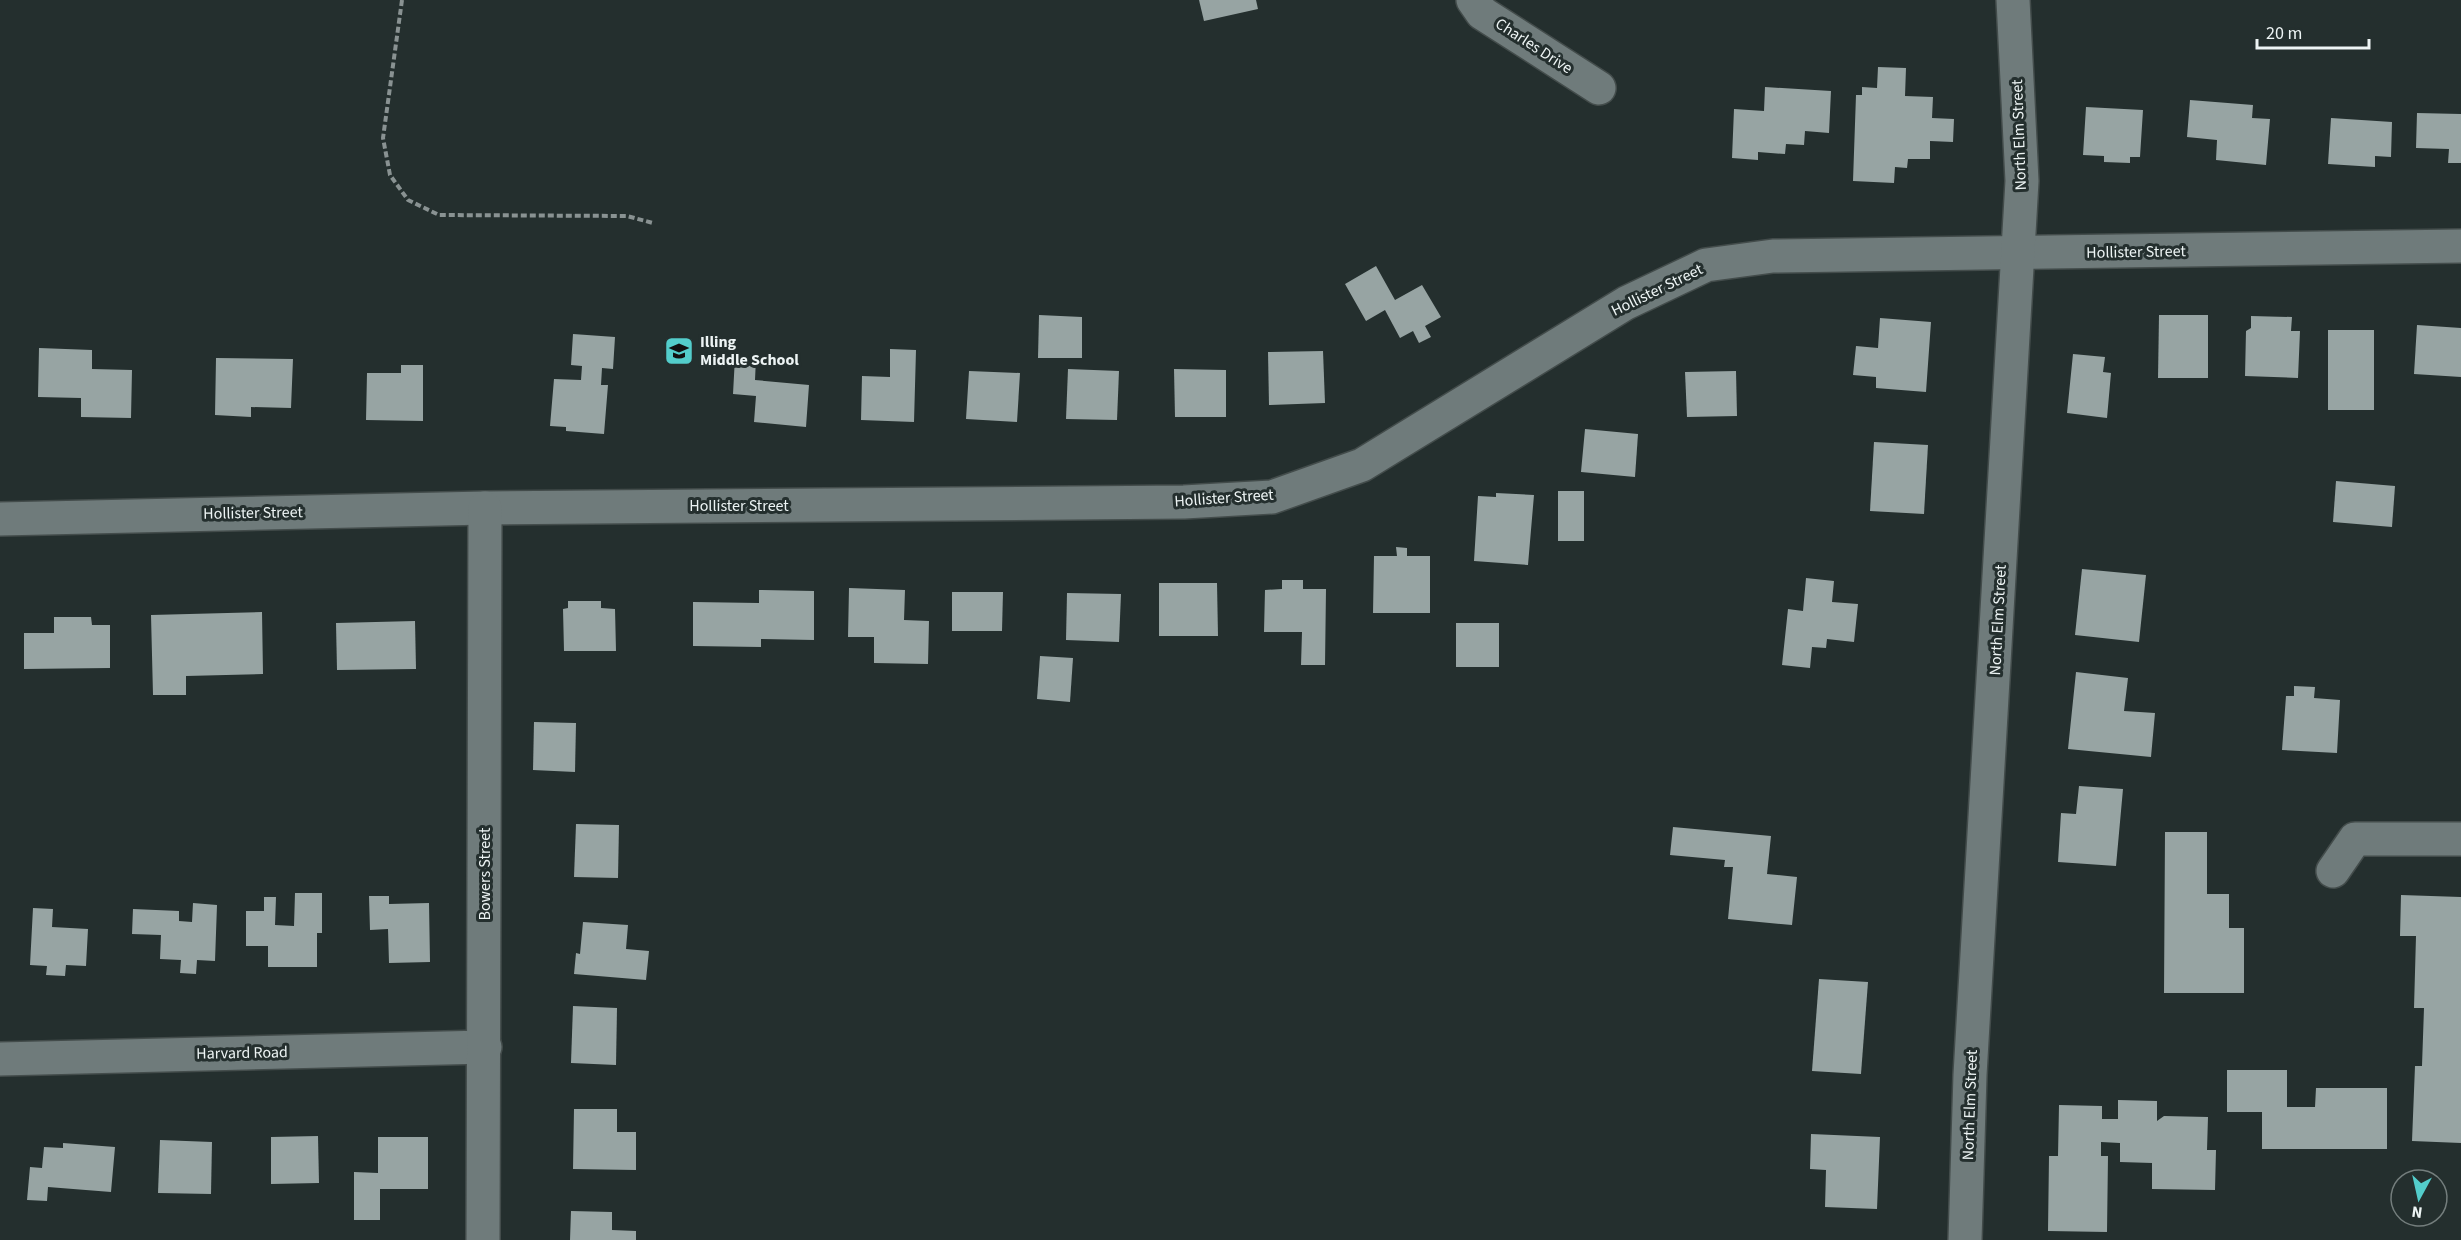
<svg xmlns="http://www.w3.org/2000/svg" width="2461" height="1240" font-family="'Source Sans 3',sans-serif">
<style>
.building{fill:#97a4a3}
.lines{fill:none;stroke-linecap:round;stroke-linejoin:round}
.minor-casing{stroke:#434c4b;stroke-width:36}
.path{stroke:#899292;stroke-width:4;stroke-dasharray:6 3;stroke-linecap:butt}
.minor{stroke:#6f7b7b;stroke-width:33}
.labels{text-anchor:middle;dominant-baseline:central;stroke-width:6;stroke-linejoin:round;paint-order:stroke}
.street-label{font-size:16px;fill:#edf4f4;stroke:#242f2e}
.poi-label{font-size:16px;font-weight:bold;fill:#edf4f4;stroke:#242f2e;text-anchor:start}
</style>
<rect width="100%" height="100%" fill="#242f2e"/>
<g class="building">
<path d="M 1199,0 L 1256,0 L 1258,9 L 1204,21 Z"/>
<path d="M 1878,67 L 1906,68 L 1905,96 L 1933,97 L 1932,118 L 1954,119 L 1953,142 L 1930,141 L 1930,159 L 1908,159 L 1907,168 L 1895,167 L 1894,183 L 1853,181 L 1856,95 L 1862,95 L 1862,87 L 1877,88 Z"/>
<path d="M 1765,87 L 1831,91 L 1829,133 L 1805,131 L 1804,145 L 1786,144 L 1785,154 L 1758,152 L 1758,160 L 1732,158 L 1734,109 L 1764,111 Z"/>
<path d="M 2190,100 L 2253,105 L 2252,118 L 2270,119 L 2266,165 L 2216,160 L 2217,140 L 2187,137 Z"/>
<path d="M 2086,107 L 2143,110 L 2140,157 L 2130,157 L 2130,163 L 2104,162 L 2104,156 L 2083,155 Z"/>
<path d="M 2417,113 L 2461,114 L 2461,163 L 2448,163 L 2449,149 L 2416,148 Z"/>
<path d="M 2331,118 L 2392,122 L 2391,157 L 2375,156 L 2375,167 L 2328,164 Z"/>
<path d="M 1376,266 L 1395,300 L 1422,285 L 1441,317 L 1425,326 L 1431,337 L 1419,343 L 1413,331 L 1400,338 L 1385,310 L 1366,321 L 1345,284 Z"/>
<path d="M 1039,315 L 1082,317 L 1082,358 L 1038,358 Z"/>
<path d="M 2159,315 L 2208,315 L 2208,378 L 2158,378 Z"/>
<path d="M 2251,316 L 2292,317 L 2291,331 L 2300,331 L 2298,378 L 2245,376 L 2246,331 L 2251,328 Z"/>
<path d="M 1880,318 L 1931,322 L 1926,392 L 1876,388 L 1876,377 L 1853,375 L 1856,346 L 1878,348 Z"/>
<path d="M 2417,325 L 2461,328 L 2461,377 L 2414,374 Z"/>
<rect x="2328" y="330" width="46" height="80"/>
<path d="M 573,334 L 615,337 L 613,369 L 602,368 L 601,385 L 608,385 L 604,434 L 566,431 L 566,427 L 550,426 L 554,379 L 581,380 L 582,366 L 571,365 Z"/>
<path d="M 39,348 L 92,350 L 92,369 L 132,370 L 131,418 L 81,417 L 81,398 L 38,397 Z"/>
<path d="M 890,349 L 916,350 L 914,422 L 861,420 L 862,376 L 890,377 Z"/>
<path d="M 1323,351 L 1325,403 L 1269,405 L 1268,352 Z"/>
<path d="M 2073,354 L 2105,357 L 2103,372 L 2111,373 L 2107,418 L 2067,413 Z"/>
<path d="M 735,357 L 756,358 L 755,380 L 809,385 L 806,427 L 754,422 L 756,396 L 733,394 Z"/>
<path d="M 216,358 L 293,359 L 291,408 L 251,407 L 251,417 L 215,415 Z"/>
<path d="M 401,365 L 423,365 L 423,421 L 366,420 L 367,373 L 401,373 Z"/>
<path d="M 1068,369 L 1119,371 L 1117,420 L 1066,419 Z"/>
<path d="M 1174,369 L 1226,370 L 1226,417 L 1175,417 Z"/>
<path d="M 969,371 L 1020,373 L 1017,422 L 966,419 Z"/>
<path d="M 1736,371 L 1737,416 L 1687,417 L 1685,372 Z"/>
<path d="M 1585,429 L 1638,434 L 1635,477 L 1581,472 Z"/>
<path d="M 1874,442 L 1928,445 L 1924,514 L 1870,511 Z"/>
<path d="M 2336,481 L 2395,486 L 2392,527 L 2333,522 Z"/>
<rect x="1558" y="491" width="26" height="50"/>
<path d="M 1496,493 L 1534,495 L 1528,565 L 1474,561 L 1478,496 L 1496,497 Z"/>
<path d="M 1396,547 L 1407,548 L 1407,556 L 1430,556 L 1430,613 L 1373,613 L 1374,556 L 1397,556 Z"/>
<path d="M 2082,569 L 2146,575 L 2139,642 L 2075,635 Z"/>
<path d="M 1806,578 L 1834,581 L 1832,602 L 1858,604 L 1854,642 L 1827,639 L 1826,648 L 1812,647 L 1810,668 L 1782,665 L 1788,609 L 1803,611 Z"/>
<path d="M 1282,580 L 1303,580 L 1303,589 L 1326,589 L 1325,665 L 1301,665 L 1302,632 L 1264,632 L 1265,590 L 1282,589 Z"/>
<path d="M 1159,583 L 1217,583 L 1218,636 L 1159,636 Z"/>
<path d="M 849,588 L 905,590 L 904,620 L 929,621 L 928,664 L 874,663 L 874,637 L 848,637 Z"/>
<path d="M 759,590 L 814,591 L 814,640 L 761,639 L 761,647 L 693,646 L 693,602 L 759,603 Z"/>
<path d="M 952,592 L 1003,592 L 1002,631 L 952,631 Z"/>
<path d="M 1067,593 L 1121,594 L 1119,642 L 1066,640 Z"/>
<path d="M 568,601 L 601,601 L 601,608 L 615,609 L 616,651 L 564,651 L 563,609 L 568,608 Z"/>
<path d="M 262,612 L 263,674 L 186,676 L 186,695 L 153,695 L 151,615 Z"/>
<path d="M 54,617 L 91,617 L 92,625 L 110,625 L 110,668 L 24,669 L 24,633 L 54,633 Z"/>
<path d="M 415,621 L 416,669 L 337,670 L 336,623 Z"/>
<rect x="1456" y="623" width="43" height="44"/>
<path d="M 1040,656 L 1073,658 L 1070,702 L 1037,699 Z"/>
<path d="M 2076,672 L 2128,678 L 2124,711 L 2155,713 L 2151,757 L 2068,749 Z"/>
<path d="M 2294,686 L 2315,687 L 2314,698 L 2340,700 L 2337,753 L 2282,750 L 2286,696 L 2294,696 Z"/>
<path d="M 534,722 L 576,723 L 575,772 L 533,770 Z"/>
<path d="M 2079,786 L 2123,789 L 2116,866 L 2058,862 L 2061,813 L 2076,814 Z"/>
<path d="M 576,824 L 619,825 L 618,878 L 574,877 Z"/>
<path d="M 1673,827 L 1771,836 L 1767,874 L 1797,877 L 1792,925 L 1728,919 L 1733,867 L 1724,867 L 1725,860 L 1670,855 Z"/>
<path d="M 2165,832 L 2207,832 L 2207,894 L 2229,894 L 2229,928 L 2244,928 L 2244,993 L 2164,993 Z"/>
<path d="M 295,893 L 322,893 L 322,933 L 317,933 L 317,967 L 268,967 L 268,946 L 246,946 L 246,911 L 264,911 L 264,897 L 276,897 L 275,925 L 294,926 Z"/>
<path d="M 2401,895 L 2461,897 L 2461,1143 L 2412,1141 L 2415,1066 L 2422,1066 L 2424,1008 L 2414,1008 L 2416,936 L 2400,936 Z"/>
<path d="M 369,896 L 389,896 L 389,904 L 429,903 L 430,962 L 389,963 L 388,929 L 370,930 Z"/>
<path d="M 193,903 L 217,905 L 215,961 L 197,960 L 196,974 L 180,973 L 181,960 L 160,959 L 161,935 L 132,934 L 133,909 L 179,911 L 179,921 L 192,922 Z"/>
<path d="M 33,908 L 53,909 L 52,927 L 88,929 L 86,966 L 66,965 L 65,976 L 46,975 L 47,966 L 30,965 Z"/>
<path d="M 583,922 L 628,925 L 626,949 L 649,951 L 646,980 L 574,974 L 576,953 L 580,954 Z"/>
<path d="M 1819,979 L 1868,982 L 1861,1074 L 1812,1071 Z"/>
<path d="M 573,1006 L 617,1008 L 616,1065 L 571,1063 Z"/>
<path d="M 2227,1070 L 2287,1070 L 2287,1107 L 2315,1107 L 2316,1088 L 2387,1088 L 2387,1149 L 2262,1149 L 2262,1112 L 2227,1112 Z"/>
<path d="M 2118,1100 L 2157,1101 L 2157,1121 L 2164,1116 L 2208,1117 L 2207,1150 L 2216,1150 L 2215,1190 L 2152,1189 L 2152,1163 L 2120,1162 L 2120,1143 L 2101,1142 L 2101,1156 L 2108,1156 L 2107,1232 L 2048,1231 L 2049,1156 L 2058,1156 L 2059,1105 L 2102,1106 L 2102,1119 L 2118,1119 Z"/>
<path d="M 574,1109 L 617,1109 L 617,1132 L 636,1132 L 636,1170 L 573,1169 Z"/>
<path d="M 1811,1134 L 1880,1137 L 1877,1209 L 1825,1207 L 1826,1170 L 1810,1169 Z"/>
<path d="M 318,1136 L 319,1183 L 271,1184 L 271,1137 Z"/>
<path d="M 378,1137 L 428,1137 L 428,1189 L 380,1189 L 380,1220 L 354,1220 L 354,1172 L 378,1173 Z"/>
<path d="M 160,1140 L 212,1142 L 211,1194 L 158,1193 Z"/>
<path d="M 63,1143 L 115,1147 L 111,1192 L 48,1187 L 47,1201 L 27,1200 L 30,1167 L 42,1168 L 44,1147 L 63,1148 Z"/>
<path d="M 571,1211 L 612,1212 L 612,1230 L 636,1231 L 636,1240 L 570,1240 Z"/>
</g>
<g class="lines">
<g class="minor-casing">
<g id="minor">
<path d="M 1473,0 L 1482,13 L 1599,88"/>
<path d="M 0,519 L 485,508 L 1184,502 L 1272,497 L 1362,465 L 1626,303 L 1706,265 L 1773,256 L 2461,246"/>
<path d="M 2333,871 L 2355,839 L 2461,839"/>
<path d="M 0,1059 L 485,1047"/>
<path d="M 483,1240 L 485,508"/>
<path d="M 1965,1240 L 1970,1075 L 2022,181 L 2013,0"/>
</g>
</g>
<path class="path" d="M 402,0 L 383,138 L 390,175 L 408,200 L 439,215 L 627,216 L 653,223"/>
<use href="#minor" class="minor"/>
</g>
<defs>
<g id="school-square" transform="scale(1.5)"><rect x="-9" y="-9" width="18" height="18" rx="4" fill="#53cdcb" stroke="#242f2e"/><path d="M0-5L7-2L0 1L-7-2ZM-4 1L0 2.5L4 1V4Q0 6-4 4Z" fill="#111"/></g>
</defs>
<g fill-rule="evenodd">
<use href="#school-square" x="679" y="351"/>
</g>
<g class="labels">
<g class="street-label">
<text transform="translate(1534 46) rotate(33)">Charles Drive</text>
<text transform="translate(2019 135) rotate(-92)">North Elm Street</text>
<text transform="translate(2136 252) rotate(-1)">Hollister Street</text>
<text transform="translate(1657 290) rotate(-26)">Hollister Street</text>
<text transform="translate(1224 498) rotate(-4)">Hollister Street</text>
<text x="739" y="506">Hollister Street</text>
<text transform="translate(253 513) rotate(-1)">Hollister Street</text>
<text transform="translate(1998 620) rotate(-87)">North Elm Street</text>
<text transform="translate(485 874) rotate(-90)">Bowers Street</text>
<text transform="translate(242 1053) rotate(-1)">Harvard Road</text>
<text transform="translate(1970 1105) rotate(-88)">North Elm Street</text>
</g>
<g class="poi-label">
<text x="700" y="342">Illing<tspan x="700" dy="18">Middle School</tspan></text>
</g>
</g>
<g transform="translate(2419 1198) rotate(188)"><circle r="28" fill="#242f2e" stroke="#747e7d" stroke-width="1.5"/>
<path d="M0-4.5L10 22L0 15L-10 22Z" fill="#53cdcb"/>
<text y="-9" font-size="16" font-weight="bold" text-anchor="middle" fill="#edf4f4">N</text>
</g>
<path d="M2257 39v9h112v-9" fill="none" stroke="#edf4f4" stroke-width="3"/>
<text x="2266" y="39" font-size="18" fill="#edf4f4" stroke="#242f2e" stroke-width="4.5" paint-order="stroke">20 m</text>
</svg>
